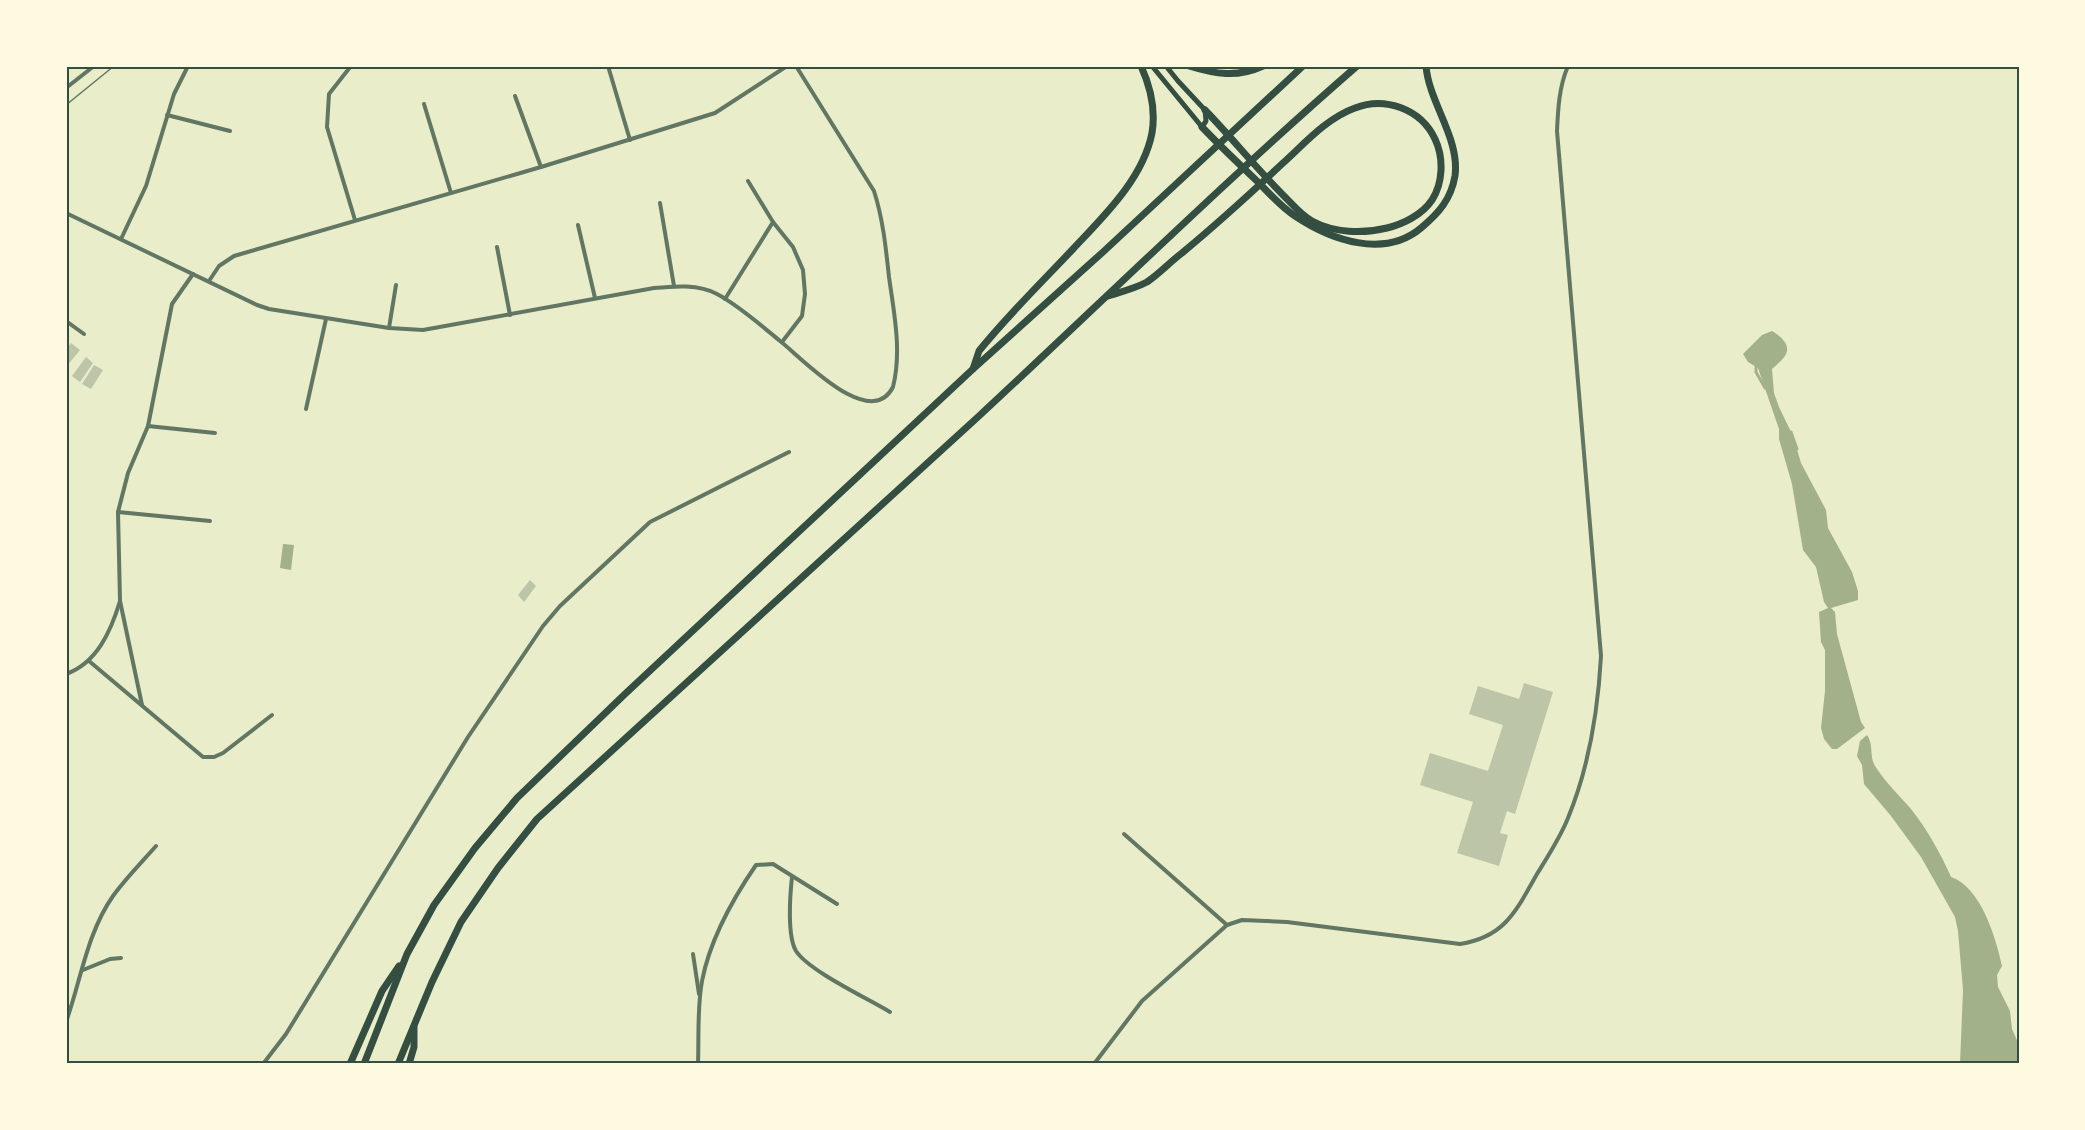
<svg xmlns="http://www.w3.org/2000/svg" width="2085" height="1130" font-family="Helvetica,sans-serif">
<style>
.water{fill:#a3b18a}
.lines{fill:none;stroke-linecap:round;stroke-linejoin:round}
.stream{stroke:#a3b18a;stroke-width:3}
.building{fill:#bcc5a7}
.service{stroke:#617663;stroke-width:1.5}
.minor{stroke:#617663;stroke-width:4}
.secondary{stroke:#344e41;stroke-width:5}
.motorway{stroke:#344e41;stroke-width:7}
.neatline{fill:none;stroke:#344e41;stroke-width:2}
</style>
<rect width="100%" height="100%" fill="#e9edc9"/>
<g class="water">
<path d="M 1772,331 C 1779,335 1791,344 1786,354 C 1784,359 1776,365 1772,369 L 1774,393 L 1779,407 L 1793,436 L 1801,463 L 1826,510 L 1828,528 L 1852,572 L 1858,591 L 1858,600 L 1831,608 L 1835,612 L 1837,634 L 1861,722 L 1865,728 L 1837,749 L 1832,749 L 1824,739 L 1821,728 L 1825,691 L 1825,650 L 1821,642 L 1819,612 L 1828,608 L 1824,602 L 1816,567 L 1803,550 L 1792,484 L 1779,439 L 1779,429 L 1758,368 L 1748,362 L 1743,354 L 1762,335 Z"/>
<path d="M 283,544 L 294,545 L 291,570 L 280,568 Z"/>
<path d="M 1867,735 C 1874,745 1869,756 1875,766 C 1885,782 1899,795 1911,809 C 1927,829 1941,854 1951,877 C 1981,887 1996,938 2002,966 L 1997,975 L 1998,987 L 2010,1011 L 2012,1029 L 2019,1045 L 2019,1064 L 1960,1064 L 1963,990 L 1958,931 L 1955,917 L 1921,857 L 1891,816 L 1864,784 L 1862,765 L 1857,756 L 1860,741 Z"/>
</g>
<g class="lines">
<g class="stream">
<path d="M 1756,364 L 1756,372 L 1765,388"/>
<path d="M 1791,432 L 1797,449"/>
</g>
</g>
<g class="building">
<path d="M 71,343 L 80,350 L 66,367 L 66,349 Z"/>
<path d="M 86,357 L 93,363 L 80,382 L 72,376 Z"/>
<path d="M 94,365 L 103,370 L 91,389 L 82,384 Z"/>
<path d="M 530,580 L 536,586 L 524,602 L 518,595 Z"/>
<path d="M 1524,683 L 1553,692 L 1515,814 L 1507,811 L 1500,833 L 1508,835 L 1499,866 L 1457,853 L 1473,802 L 1420,785 L 1430,753 L 1488,771 L 1503,725 L 1469,714 L 1478,686 L 1519,699 Z"/>
</g>
<g class="lines">
<path class="service" d="M 66,105 L 114,66"/>
<g class="minor">
<path d="M 351,66 L 329,94 L 327,127 L 355,220"/>
<path d="M 608,66 L 630,140"/>
<path d="M 66,88 L 94,66"/>
<path d="M 515,96 L 541,167"/>
<path d="M 424,104 L 451,193"/>
<path d="M 167,115 L 230,131"/>
<path d="M 748,181 L 773,222 L 793,247 L 803,270 L 805,294 L 802,316 L 782,342"/>
<path d="M 660,203 L 674,286"/>
<path d="M 66,213 L 257,305 L 269,309 L 389,328 L 423,330 L 654,288 C 674,286 699,284 717,294 C 738,305 762,326 780,341 C 801,357 870,432 893,387 C 902,351 894,313 889,277 C 886,249 883,219 874,191 L 796,66"/>
<path d="M 578,225 L 595,298"/>
<path d="M 121,239 L 146,186 L 174,94 L 188,66"/>
<path d="M 497,247 L 510,315"/>
<path d="M 209,281 L 219,266 L 234,256 L 541,167 L 715,113 L 787,66"/>
<path d="M 725,299 L 773,222"/>
<path d="M 66,321 L 84,334"/>
<path d="M 389,328 L 396,285"/>
<path d="M 306,409 L 326,319"/>
<path d="M 148,426 L 215,433"/>
<path d="M 118,512 L 210,521"/>
<path d="M 89,661 L 203,757 L 214,757 L 223,753 L 272,715"/>
<path d="M 66,674 C 97,663 111,631 120,601"/>
<path d="M 142,705 L 120,601 L 118,512 L 128,473 L 148,426 L 172,304 L 193,274"/>
<path d="M 1124,834 L 1227,925"/>
<path d="M 792,877 C 790,895 787,936 796,951 C 809,971 867,998 890,1012"/>
<path d="M 693,954 L 699,994"/>
<path d="M 83,970 L 110,959 L 121,958"/>
<path d="M 66,1022 C 81,980 87,933 113,896 C 126,878 142,862 156,846"/>
<path d="M 263,1064 L 286,1034 L 468,737 L 543,626 L 560,606 L 650,522 L 789,452"/>
<path d="M 698,1064 C 699,1037 697,1008 702,981 C 710,939 732,900 756,865 L 773,864 L 837,904"/>
<path d="M 1094,1064 L 1142,1001 L 1227,925 L 1242,920 L 1287,922 L 1460,944 C 1505,937 1516,911 1537,874 C 1548,856 1560,838 1568,818 C 1589,767 1598,711 1601,656 L 1557,131 C 1558,109 1559,87 1568,66"/>
</g>
<path class="secondary" d="M 1152,66 L 1202,127 L 1206,121 L 1205,110 L 1178,81 L 1166,66"/>
<g class="motorway">
<path d="M 1189,66 C 1215,74 1237,78 1263,66"/>
<path d="M 1202,127 C 1220,146 1239,164 1258,182 C 1269,193 1281,207 1295,216 C 1331,240 1384,259 1421,228 C 1439,213 1451,199 1455,176 C 1460,138 1429,103 1426,66"/>
<path d="M 1108,296 C 1121,292 1136,288 1147,282 C 1159,274 1170,262 1182,253 C 1217,224 1250,194 1283,163 C 1305,143 1327,118 1355,108 C 1385,96 1421,109 1435,139 C 1444,158 1443,183 1432,200 C 1422,215 1403,224 1387,228 C 1363,234 1334,233 1312,221 C 1301,215 1293,205 1285,197 C 1257,169 1232,138 1205,110"/>
<path d="M 973,369 L 979,351 C 1008,315 1041,283 1073,249 C 1103,217 1143,179 1152,133 C 1156,109 1151,88 1141,66"/>
<path d="M 350,1064 L 382,991 L 399,966"/>
<path d="M 364,1064 L 407,954 L 434,905 L 475,848 L 517,798 L 625,694 L 973,369 L 1103,252 L 1303,66"/>
<path d="M 398,1064 L 432,982 L 461,922 L 498,868 L 537,819 C 685,685 833,551 979,416 C 1105,299 1227,179 1357,66"/>
<path d="M 409,1064 L 414,1047 L 414,1027"/>
</g>
</g>
<rect width="2085" height="1130" fill="none" stroke="#fefae0" stroke-width="135"/>
<rect x="68" y="68" width="1950" height="994" class="neatline"/>
</svg>
